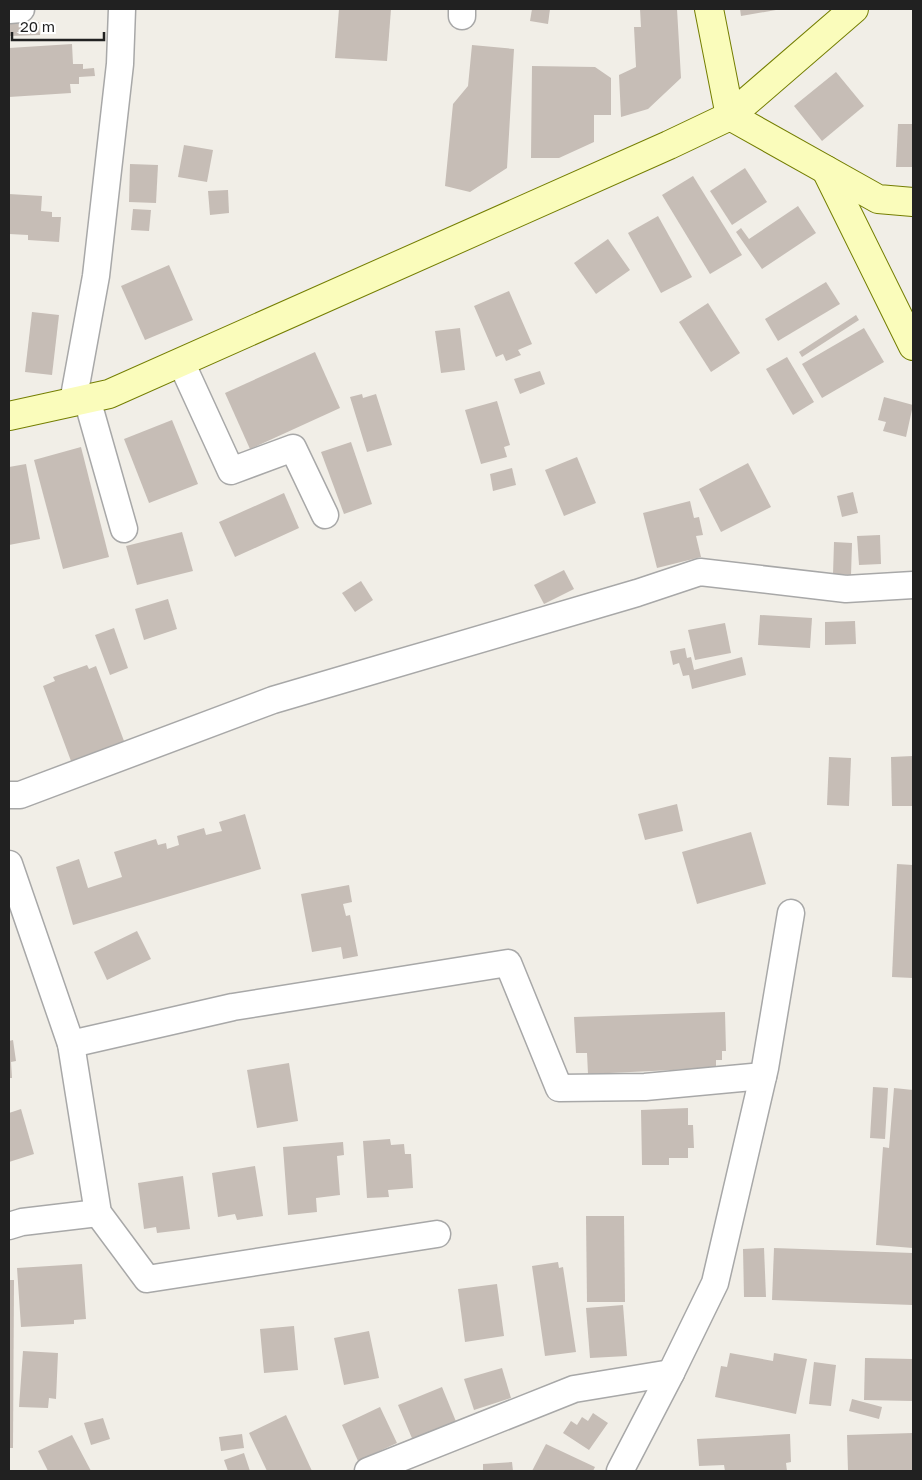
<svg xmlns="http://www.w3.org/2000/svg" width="922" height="1480" font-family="'Golos Text',sans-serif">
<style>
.building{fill:#c6bdb6}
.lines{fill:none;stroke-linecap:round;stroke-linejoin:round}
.street-casing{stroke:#a8a8a8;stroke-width:29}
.secondary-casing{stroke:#747e02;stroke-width:30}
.street{stroke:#fff;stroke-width:26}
.secondary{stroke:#fafcbb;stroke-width:28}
</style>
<rect width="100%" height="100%" fill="#f1eee7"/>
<g class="building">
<path d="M 339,9 L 391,9 L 387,61 L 335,58 Z"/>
<path d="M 532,9 L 550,9 L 548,24 L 530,21 Z"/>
<path d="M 640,9 L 677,9 L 681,78 L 648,109 L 621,117 L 619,75 L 636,67 L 634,27 L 641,27 Z"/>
<path d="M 740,9 L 775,9 L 776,10 L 741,16 Z"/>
<path d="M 39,22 L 40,35 L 9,36 L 9,24 Z"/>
<path d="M 72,44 L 73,64 L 83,64 L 83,69 L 94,68 L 95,76 L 79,77 L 79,84 L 70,84 L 71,93 L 9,97 L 9,48 Z"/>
<path d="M 472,45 L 514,49 L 507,168 L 470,192 L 445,186 L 453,104 L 468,86 Z"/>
<path d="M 532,66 L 595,67 L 611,78 L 611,115 L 594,115 L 594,142 L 559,158 L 531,158 Z"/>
<path d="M 836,72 L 864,106 L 822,141 L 794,106 Z"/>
<path d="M 898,124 L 913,124 L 913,167 L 896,167 Z"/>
<path d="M 184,145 L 213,150 L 207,182 L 178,177 Z"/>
<path d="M 130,164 L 158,165 L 156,203 L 129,202 Z"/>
<path d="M 745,168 L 767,202 L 732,225 L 710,191 Z"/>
<path d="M 693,176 L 742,255 L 710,274 L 662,195 Z"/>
<path d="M 228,190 L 229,213 L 210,215 L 208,191 Z"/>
<path d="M 9,194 L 42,196 L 41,211 L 52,212 L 52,217 L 61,217 L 59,242 L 28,240 L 28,235 L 9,234 Z"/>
<path d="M 798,206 L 816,233 L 762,269 L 736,232 L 741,228 L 749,239 Z"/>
<path d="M 133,209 L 151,210 L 149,231 L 131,230 Z"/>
<path d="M 658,216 L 692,277 L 661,293 L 628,233 Z"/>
<path d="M 608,239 L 630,270 L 596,294 L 574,263 Z"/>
<path d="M 169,265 L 193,320 L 145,340 L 121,286 Z"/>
<path d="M 826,282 L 840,304 L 778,341 L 765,319 Z"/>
<path d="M 509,291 L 532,344 L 518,350 L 521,355 L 506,361 L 503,354 L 496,357 L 474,306 Z"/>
<path d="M 708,303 L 740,353 L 711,372 L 679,322 Z"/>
<path d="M 32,312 L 59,315 L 52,375 L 25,372 Z"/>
<path d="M 856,315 L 859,320 L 802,357 L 799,352 Z"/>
<path d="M 460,328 L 465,370 L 441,373 L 435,331 Z"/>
<path d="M 864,328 L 884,362 L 822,398 L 802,364 Z"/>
<path d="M 315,352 L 340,408 L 250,449 L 225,393 Z"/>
<path d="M 787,357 L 814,402 L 793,415 L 766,369 Z"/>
<path d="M 540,371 L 545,384 L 520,394 L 514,379 Z"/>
<path d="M 362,394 L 363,398 L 376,394 L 392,445 L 367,452 L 350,397 Z"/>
<path d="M 884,397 L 913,405 L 906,437 L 883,431 L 886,422 L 878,420 Z"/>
<path d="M 497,401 L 510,445 L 504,447 L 507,457 L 481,464 L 465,410 Z"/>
<path d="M 172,420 L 198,484 L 149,503 L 124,439 Z"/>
<path d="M 351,442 L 372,504 L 344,514 L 321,452 Z"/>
<path d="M 81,447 L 109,557 L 63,569 L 34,460 Z"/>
<path d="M 577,457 L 596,503 L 564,516 L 545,470 Z"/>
<path d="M 748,463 L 771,507 L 721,532 L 699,489 Z"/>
<path d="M 26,464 L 40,539 L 9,545 L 9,467 Z"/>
<path d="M 512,468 L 516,485 L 493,491 L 490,474 Z"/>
<path d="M 853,492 L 858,513 L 842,517 L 837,496 Z"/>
<path d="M 284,493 L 299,528 L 235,557 L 219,522 Z"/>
<path d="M 690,501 L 694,518 L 699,517 L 703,535 L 696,536 L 701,557 L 657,568 L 643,513 Z"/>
<path d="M 182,532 L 193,571 L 137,585 L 126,546 Z"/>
<path d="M 880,535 L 881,564 L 859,565 L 857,536 Z"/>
<path d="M 834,542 L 852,543 L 851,575 L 833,574 Z"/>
<path d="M 564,570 L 574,589 L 544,604 L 534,585 Z"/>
<path d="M 361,581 L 373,600 L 355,612 L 342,593 Z"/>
<path d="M 168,599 L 177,629 L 144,640 L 135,609 Z"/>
<path d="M 760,615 L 812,618 L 810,648 L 758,645 Z"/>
<path d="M 855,621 L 856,644 L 825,645 L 825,622 Z"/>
<path d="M 725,623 L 731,653 L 695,660 L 688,630 Z"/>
<path d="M 114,628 L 128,668 L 110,675 L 95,635 Z"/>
<path d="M 685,648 L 687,658 L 691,657 L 694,670 L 742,657 L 746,675 L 692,689 L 689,675 L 683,676 L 679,663 L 673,665 L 670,651 Z"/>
<path d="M 87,665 L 89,669 L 96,666 L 127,749 L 74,769 L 43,686 L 55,681 L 53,677 Z"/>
<path d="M 913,756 L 913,806 L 892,806 L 891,757 Z"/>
<path d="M 829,757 L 851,758 L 849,806 L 827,805 Z"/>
<path d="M 677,804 L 683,831 L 645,840 L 638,814 Z"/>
<path d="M 245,814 L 261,869 L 73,925 L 56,867 L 79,859 L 88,888 L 122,877 L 114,852 L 156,839 L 158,845 L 166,843 L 167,849 L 179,845 L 177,836 L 204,828 L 206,835 L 222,831 L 219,822 Z"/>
<path d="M 751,832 L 766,884 L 697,904 L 682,852 Z"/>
<path d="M 897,864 L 913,865 L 913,978 L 892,977 Z"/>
<path d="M 349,885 L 352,902 L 343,904 L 346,916 L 350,915 L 358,956 L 343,959 L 341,947 L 312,952 L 301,894 Z"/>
<path d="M 137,931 L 151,959 L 107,980 L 94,952 Z"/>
<path d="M 725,1012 L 726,1051 L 722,1051 L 722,1060 L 716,1060 L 716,1068 L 588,1074 L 587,1053 L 576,1053 L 574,1017 Z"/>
<path d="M 13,1040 L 16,1061 L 11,1062 L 12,1078 L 9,1078 L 9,1041 Z"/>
<path d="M 289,1063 L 298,1121 L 257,1128 L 247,1070 Z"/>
<path d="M 873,1087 L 888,1088 L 885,1139 L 870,1138 Z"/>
<path d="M 894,1088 L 913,1090 L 913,1248 L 876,1245 L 883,1147 L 889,1148 Z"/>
<path d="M 688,1108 L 688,1125 L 693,1125 L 694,1148 L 688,1148 L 688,1158 L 669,1158 L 669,1165 L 642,1165 L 641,1110 Z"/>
<path d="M 21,1109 L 34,1154 L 9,1162 L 9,1113 Z"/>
<path d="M 390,1139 L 391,1145 L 404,1144 L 405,1154 L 411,1154 L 413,1188 L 388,1190 L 389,1197 L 367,1198 L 363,1141 Z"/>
<path d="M 343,1142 L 344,1155 L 337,1156 L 340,1195 L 316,1198 L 317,1212 L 288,1215 L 283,1147 Z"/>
<path d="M 255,1166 L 263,1216 L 237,1220 L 235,1214 L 218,1217 L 212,1173 Z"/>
<path d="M 183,1176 L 190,1229 L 157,1233 L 156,1227 L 144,1229 L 138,1183 Z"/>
<path d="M 586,1216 L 624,1216 L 625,1302 L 587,1302 Z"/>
<path d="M 764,1248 L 766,1297 L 744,1297 L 743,1249 Z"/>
<path d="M 774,1248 L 913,1253 L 913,1305 L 772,1300 Z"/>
<path d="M 558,1262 L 559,1268 L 563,1267 L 576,1352 L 545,1356 L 532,1266 Z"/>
<path d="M 82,1264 L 86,1319 L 74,1320 L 74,1324 L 21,1327 L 17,1268 Z"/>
<path d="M 9,1280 L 14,1280 L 13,1448 L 9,1448 Z"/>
<path d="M 497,1284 L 504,1336 L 465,1342 L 458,1289 Z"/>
<path d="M 623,1305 L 627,1356 L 590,1358 L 586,1308 Z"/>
<path d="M 294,1326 L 298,1370 L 264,1373 L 260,1329 Z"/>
<path d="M 369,1331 L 379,1378 L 344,1385 L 334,1338 Z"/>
<path d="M 23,1351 L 58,1353 L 56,1399 L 49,1398 L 48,1408 L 19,1407 Z"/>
<path d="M 730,1353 L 773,1361 L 774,1353 L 807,1359 L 796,1414 L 715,1397 L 721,1366 L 727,1367 Z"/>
<path d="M 865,1358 L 913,1359 L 913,1401 L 864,1400 Z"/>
<path d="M 814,1362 L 836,1365 L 831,1406 L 809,1404 Z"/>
<path d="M 502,1368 L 511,1398 L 474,1410 L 464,1379 Z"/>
<path d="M 442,1387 L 457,1424 L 414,1443 L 398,1405 Z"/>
<path d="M 852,1399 L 882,1407 L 879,1419 L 849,1411 Z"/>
<path d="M 380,1407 L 397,1443 L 358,1461 L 342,1425 Z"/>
<path d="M 593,1413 L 608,1423 L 589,1450 L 563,1433 L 571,1421 L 577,1425 L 582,1417 L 588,1421 Z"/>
<path d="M 286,1415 L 312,1471 L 267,1471 L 249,1433 Z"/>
<path d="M 103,1418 L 110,1439 L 91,1445 L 84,1423 Z"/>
<path d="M 913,1433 L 913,1470 L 848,1471 L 847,1435 Z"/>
<path d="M 242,1434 L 244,1448 L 221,1451 L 219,1437 Z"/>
<path d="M 790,1434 L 791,1462 L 786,1463 L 787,1471 L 725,1471 L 724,1465 L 699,1466 L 697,1439 Z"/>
<path d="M 72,1435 L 91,1471 L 48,1471 L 38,1451 Z"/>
<path d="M 546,1444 L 595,1467 L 593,1471 L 532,1471 Z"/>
<path d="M 244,1453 L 250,1471 L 228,1471 L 224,1460 Z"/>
<path d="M 512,1462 L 513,1471 L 483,1471 L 483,1464 Z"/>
</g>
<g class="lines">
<g class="street-casing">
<g id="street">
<path d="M 9,10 L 21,9"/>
<path d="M 462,16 L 462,9"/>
<path d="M 181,362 L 231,471 L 293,448 L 325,515"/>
<path d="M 87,399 L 124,529"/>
<path d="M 73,402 L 96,276 L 120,64 L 122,9"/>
<path d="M 9,795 L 20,795 L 273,700 L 637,593 L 700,572 L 846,589 L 913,585"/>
<path d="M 9,864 L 71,1044 L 98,1213 L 147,1279 L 437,1234"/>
<path d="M 71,1044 L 233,1007 L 508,963 L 559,1088 L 645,1087 L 763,1076"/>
<path d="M 9,1226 L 22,1222 L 98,1213"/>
<path d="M 368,1471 L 574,1389 L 671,1373"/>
<path d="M 620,1471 L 671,1373 L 715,1283 L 765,1068 L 791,913"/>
</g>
</g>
<g class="secondary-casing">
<g id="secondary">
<path d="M 709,9 L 730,116 L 854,9"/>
<path d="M 826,170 L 913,346"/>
<path d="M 9,416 L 109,394 L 669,145 L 730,116 L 878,199 L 913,202"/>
</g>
</g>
<use href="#street" class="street"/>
<use href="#secondary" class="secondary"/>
</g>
<rect width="922" height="1480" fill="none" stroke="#212121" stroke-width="20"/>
<path d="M12 32v8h92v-8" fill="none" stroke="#212121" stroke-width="2.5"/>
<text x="20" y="32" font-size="15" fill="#212121" stroke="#ffffff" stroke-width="4" paint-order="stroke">20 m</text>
</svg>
